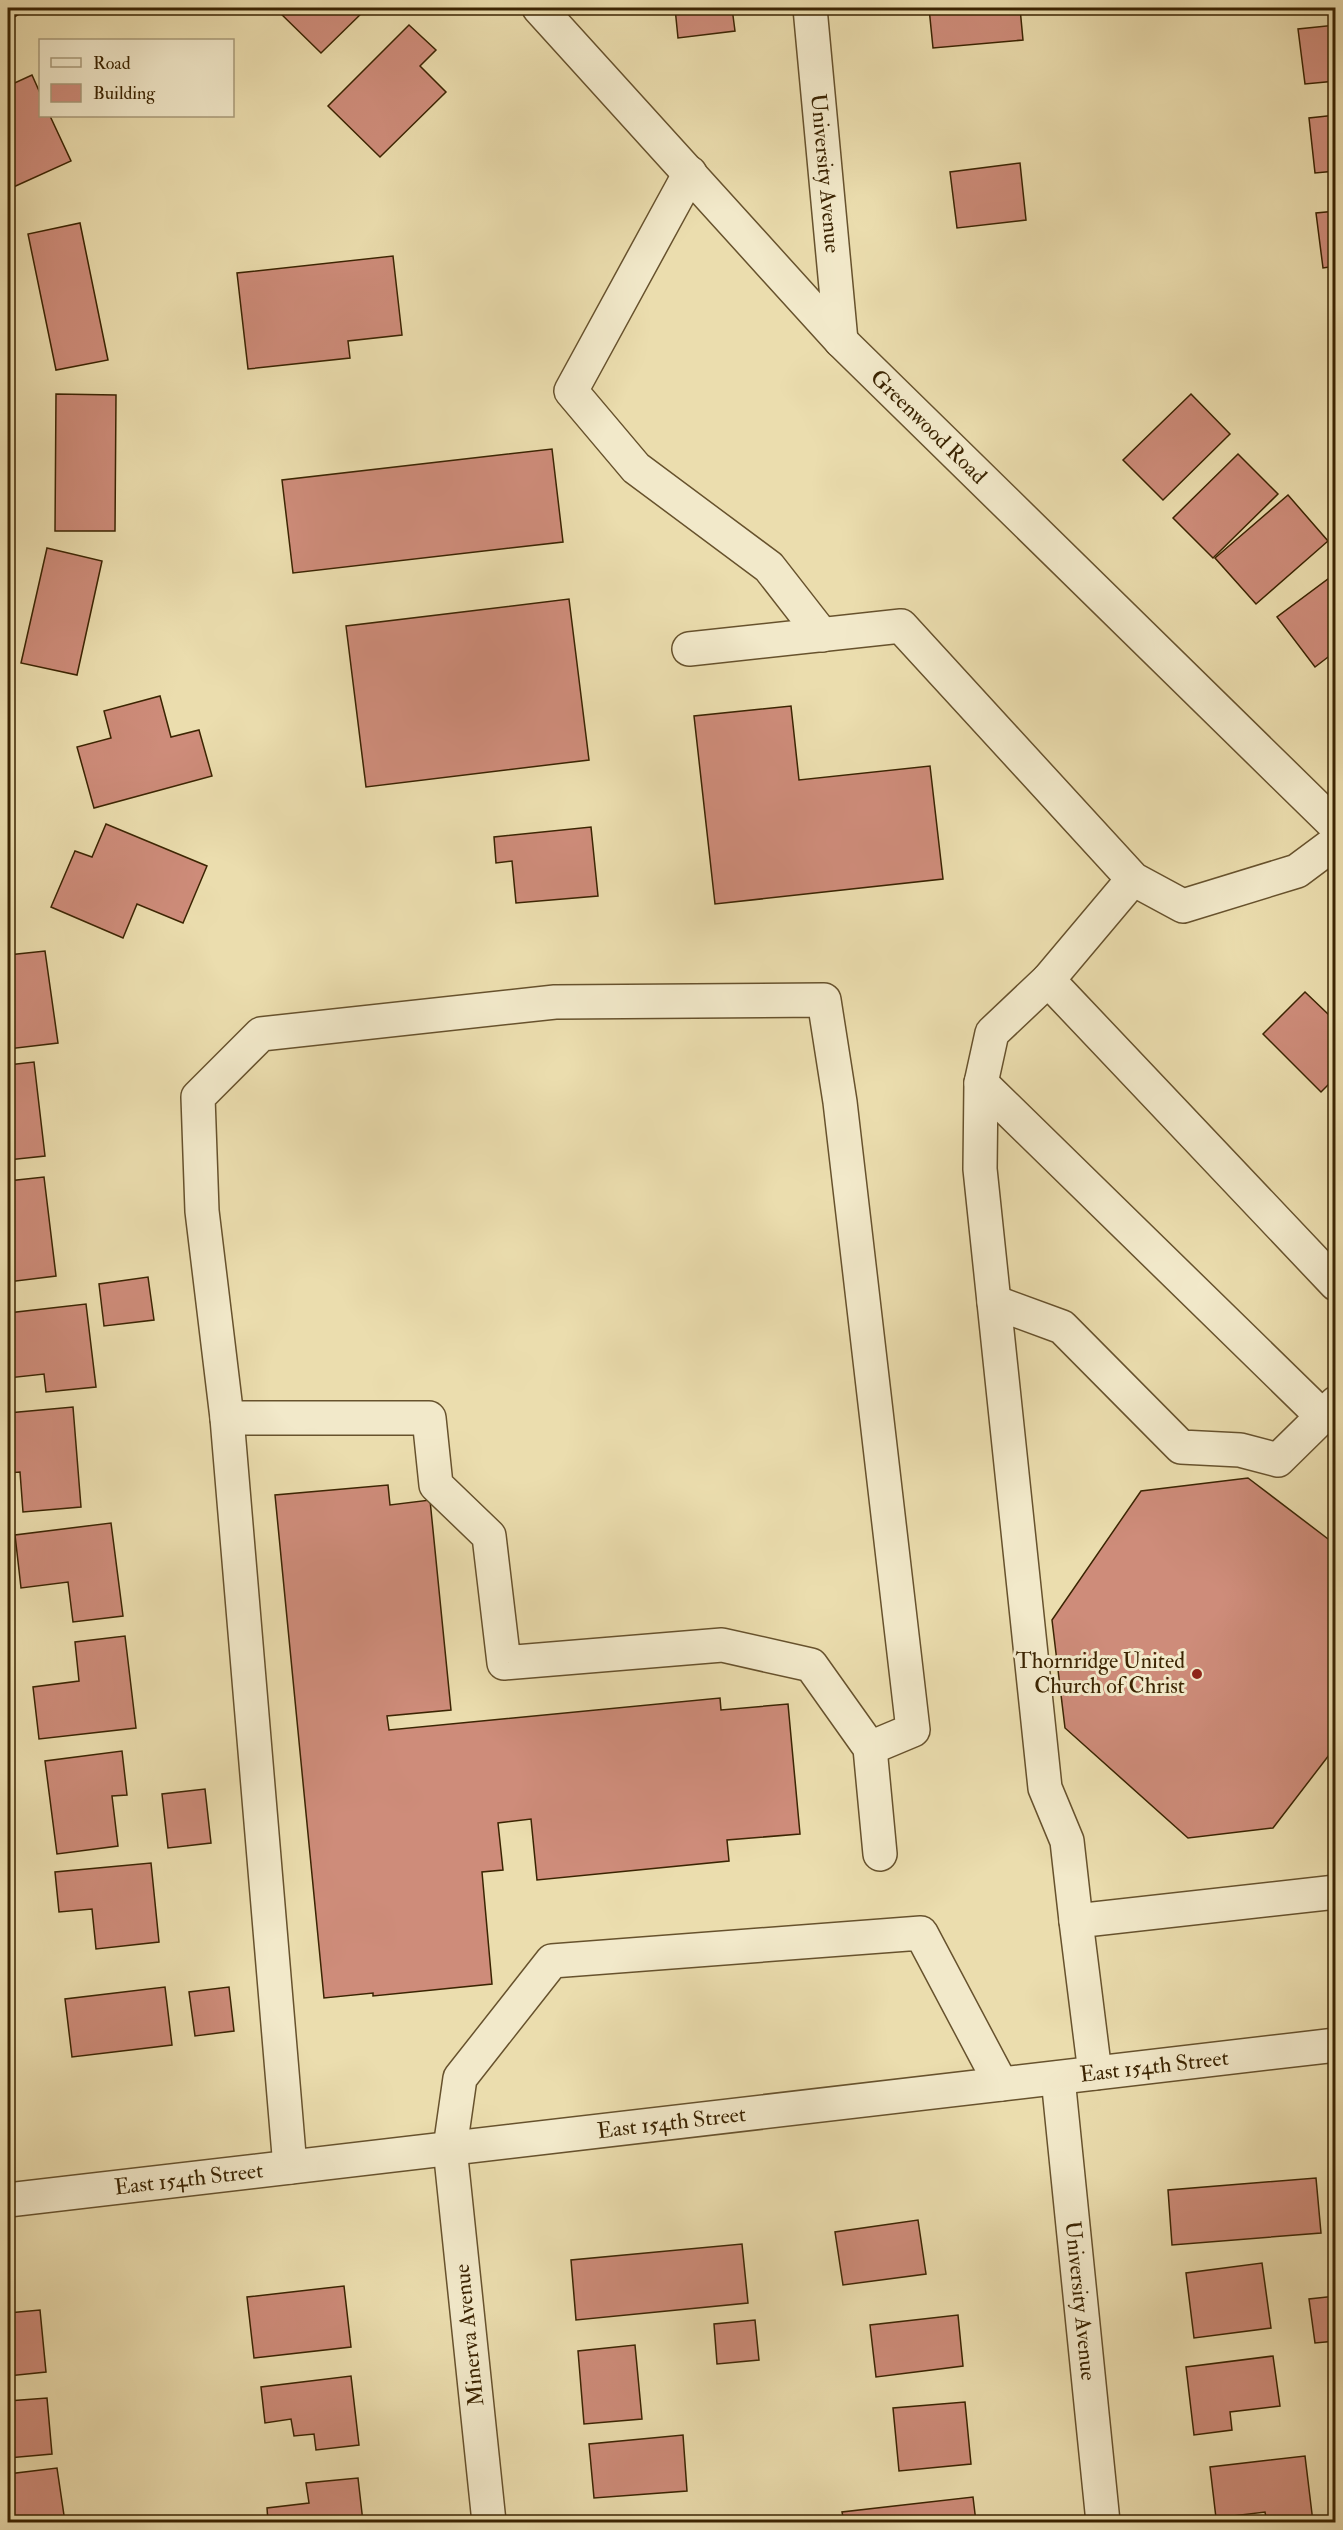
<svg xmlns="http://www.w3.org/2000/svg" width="1343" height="2530" font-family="'IM FELL Double Pica',serif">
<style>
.building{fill:#ce8c7a;stroke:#3b2402;stroke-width:1.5}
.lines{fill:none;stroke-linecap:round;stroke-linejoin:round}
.minor-casing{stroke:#67522d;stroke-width:36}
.minor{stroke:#f2e9ca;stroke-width:33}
.poi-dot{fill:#8f2418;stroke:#f2e9ca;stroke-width:2}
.labels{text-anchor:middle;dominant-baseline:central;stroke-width:6;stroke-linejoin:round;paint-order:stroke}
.street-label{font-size:22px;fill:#3b2402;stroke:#f2e9ca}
.poi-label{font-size:22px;fill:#3b2402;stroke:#f2e9ca;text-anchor:end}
</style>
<rect width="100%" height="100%" fill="#ebddae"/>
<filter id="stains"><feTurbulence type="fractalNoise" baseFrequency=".00333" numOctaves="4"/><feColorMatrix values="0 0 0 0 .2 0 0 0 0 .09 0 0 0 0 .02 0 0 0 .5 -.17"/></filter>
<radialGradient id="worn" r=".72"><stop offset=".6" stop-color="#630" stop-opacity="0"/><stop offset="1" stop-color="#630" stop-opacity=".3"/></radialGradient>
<g class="building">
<path d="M 8,8 L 29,8 L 8,21 Z"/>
<path d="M 275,8 L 367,8 L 321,53 Z"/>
<path d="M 675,8 L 732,8 L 735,31 L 678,38 Z"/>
<path d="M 929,8 L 1020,8 L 1023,40 L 933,48 Z"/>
<path d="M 409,25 L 436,50 L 420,66 L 446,92 L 380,157 L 328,106 Z"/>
<path d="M 1336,25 L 1336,81 L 1305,84 L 1298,29 Z"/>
<path d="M 32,75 L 40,93 L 40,116 L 50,116 L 71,161 L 9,189 L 8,86 Z"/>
<path d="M 1336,115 L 1336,171 L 1315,173 L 1309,118 Z"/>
<path d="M 1020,163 L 1026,220 L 957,228 L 950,172 Z"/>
<path d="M 1336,211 L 1336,266 L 1323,268 L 1316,213 Z"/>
<path d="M 80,223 L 108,360 L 56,370 L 28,234 Z"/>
<path d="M 393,256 L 402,335 L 348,341 L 350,358 L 248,369 L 237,273 Z"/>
<path d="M 56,394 L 116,395 L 115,531 L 55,531 Z"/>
<path d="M 1191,394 L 1230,434 L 1163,500 L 1123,460 Z"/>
<path d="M 552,449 L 563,542 L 293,573 L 282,480 Z"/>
<path d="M 1238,454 L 1278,494 L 1213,558 L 1173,518 Z"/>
<path d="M 1288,495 L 1328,541 L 1256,604 L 1215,558 Z"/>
<path d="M 47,548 L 102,561 L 77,675 L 21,663 Z"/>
<path d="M 1336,573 L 1336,651 L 1315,667 L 1277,617 Z"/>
<path d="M 569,599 L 589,760 L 366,787 L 346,626 Z"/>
<path d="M 160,696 L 171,737 L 199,730 L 212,776 L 94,808 L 77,747 L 111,738 L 104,711 Z"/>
<path d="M 791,706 L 799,780 L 930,766 L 943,879 L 715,904 L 694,716 Z"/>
<path d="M 106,824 L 207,866 L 183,923 L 137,904 L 123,938 L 51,907 L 75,851 L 92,857 Z"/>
<path d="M 591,827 L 598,896 L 516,903 L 512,861 L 496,863 L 494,837 Z"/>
<path d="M 45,951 L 58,1043 L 8,1049 L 8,955 Z"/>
<path d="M 1305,992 L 1328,1014 L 1336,1007 L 1336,1077 L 1321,1092 L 1263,1034 Z"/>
<path d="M 34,1062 L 45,1156 L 8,1160 L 8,1065 Z"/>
<path d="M 44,1177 L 56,1276 L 8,1282 L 8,1181 Z"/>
<path d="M 148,1277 L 154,1320 L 104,1326 L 99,1284 Z"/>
<path d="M 86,1304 L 96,1387 L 46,1392 L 44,1374 L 8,1378 L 8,1313 Z"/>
<path d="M 73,1407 L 81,1507 L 23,1512 L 20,1472 L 8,1473 L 8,1413 Z"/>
<path d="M 1248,1478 L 1336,1545 L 1336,1746 L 1273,1828 L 1188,1838 L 1065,1728 L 1052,1620 L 1141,1491 Z"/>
<path d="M 388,1485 L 390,1505 L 430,1500 L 451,1710 L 387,1716 L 389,1730 L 720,1698 L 721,1710 L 788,1704 L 800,1834 L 727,1840 L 729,1861 L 537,1880 L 531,1819 L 498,1823 L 503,1870 L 482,1872 L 492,1984 L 373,1996 L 373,1993 L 324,1998 L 275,1495 Z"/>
<path d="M 111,1523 L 123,1616 L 73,1622 L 68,1582 L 21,1588 L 15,1535 Z"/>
<path d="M 125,1636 L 136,1728 L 39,1739 L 33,1687 L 79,1681 L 75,1642 Z"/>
<path d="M 122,1751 L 127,1795 L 112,1796 L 118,1846 L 57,1854 L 45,1761 Z"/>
<path d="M 205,1789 L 211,1843 L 168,1848 L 162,1794 Z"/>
<path d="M 151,1863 L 159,1942 L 96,1949 L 92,1909 L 59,1912 L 55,1872 Z"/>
<path d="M 165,1987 L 172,2045 L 72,2057 L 65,1999 Z"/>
<path d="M 229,1987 L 234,2031 L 195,2036 L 189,1992 Z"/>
<path d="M 1316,2178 L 1321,2233 L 1172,2245 L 1168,2190 Z"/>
<path d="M 918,2220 L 926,2274 L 843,2285 L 835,2232 Z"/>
<path d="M 742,2244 L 748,2303 L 576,2320 L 571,2260 Z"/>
<path d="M 1262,2263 L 1271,2328 L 1194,2338 L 1186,2273 Z"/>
<path d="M 344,2286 L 351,2347 L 254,2358 L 247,2297 Z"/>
<path d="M 1336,2296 L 1336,2341 L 1315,2343 L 1309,2299 Z"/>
<path d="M 40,2310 L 46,2372 L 8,2376 L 8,2313 Z"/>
<path d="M 958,2315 L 963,2366 L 876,2377 L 870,2325 Z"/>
<path d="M 755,2320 L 759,2360 L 717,2364 L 714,2324 Z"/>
<path d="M 635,2345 L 642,2419 L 584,2424 L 578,2351 Z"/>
<path d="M 1273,2356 L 1280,2406 L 1230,2412 L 1232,2430 L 1194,2435 L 1186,2367 Z"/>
<path d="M 351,2376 L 359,2445 L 316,2450 L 314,2434 L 294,2436 L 291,2419 L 265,2423 L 261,2387 Z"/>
<path d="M 47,2398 L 52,2454 L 8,2458 L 8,2401 Z"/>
<path d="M 965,2402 L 971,2464 L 899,2471 L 893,2408 Z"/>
<path d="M 683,2435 L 687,2491 L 594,2498 L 589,2444 Z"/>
<path d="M 1305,2456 L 1313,2522 L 1267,2522 L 1265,2512 L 1216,2518 L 1210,2467 Z"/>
<path d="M 57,2468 L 65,2522 L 8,2522 L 8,2474 Z"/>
<path d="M 358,2478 L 363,2522 L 268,2522 L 267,2508 L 309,2503 L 306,2483 Z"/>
<path d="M 973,2497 L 976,2522 L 844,2522 L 842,2512 Z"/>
</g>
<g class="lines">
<g class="minor-casing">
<g id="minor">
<path id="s1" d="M 539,8 L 841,341 L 1336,826"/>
<path id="s2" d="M 810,8 L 841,341"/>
<path d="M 690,173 L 571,391 L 636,468 L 769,567 L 822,635"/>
<path d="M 689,649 L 901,626 L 1133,879 L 1183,906 L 1297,871 L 1336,842"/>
<path d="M 1048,980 L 1133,879"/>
<path d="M 981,1083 L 1322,1416"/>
<path d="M 994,1302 L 1062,1327 L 1181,1447 L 1240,1450 L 1278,1460 L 1336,1403"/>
<path d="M 227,1418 L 429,1418 L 436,1485 L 489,1536 L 504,1663 L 722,1645 L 811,1665 L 870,1748 L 880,1854"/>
<path d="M 1076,1921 L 1067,1841 L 1045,1788 L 980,1169 L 981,1083 L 992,1033 L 1048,980 L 1336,1284"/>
<path d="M 1095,2073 L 1076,1921 L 1336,1892"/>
<path id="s3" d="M 1058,2078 L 1103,2522"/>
<path d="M 290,2167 L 227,1418 L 202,1211 L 198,1097 L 261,1034 L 555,1002 L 824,1000 L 840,1102 L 913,1730 L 870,1748"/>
<path id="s4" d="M 8,2200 L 1336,2045"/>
<path d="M 489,2522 L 450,2148 L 460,2078 L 552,1961 L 921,1933 L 1001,2084"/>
</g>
</g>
<use href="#minor" class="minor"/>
</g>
<circle class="poi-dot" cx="1197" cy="1674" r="6"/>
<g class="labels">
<g class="street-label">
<text stroke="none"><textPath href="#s2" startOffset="166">University Avenue</textPath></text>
<text stroke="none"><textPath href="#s1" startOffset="572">Greenwood Road</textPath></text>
<text stroke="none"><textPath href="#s4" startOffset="1154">East 154th Street</textPath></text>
<text stroke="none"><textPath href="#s4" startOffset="668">East 154th Street</textPath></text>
<text stroke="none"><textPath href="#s4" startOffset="182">East 154th Street</textPath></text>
<text stroke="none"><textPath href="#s3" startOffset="224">University Avenue</textPath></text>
<text transform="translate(469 2335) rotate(-96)">Minerva Avenue</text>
</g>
<g class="poi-label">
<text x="1185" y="1661">Thornridge United<tspan x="1185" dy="25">Church of Christ</tspan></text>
</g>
</g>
<rect width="1343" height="2530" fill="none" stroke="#ebddae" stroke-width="30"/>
<rect x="9" y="9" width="1325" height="2512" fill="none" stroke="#3b2402" stroke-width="3"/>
<rect x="15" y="15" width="1313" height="2500" fill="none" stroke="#3b2402" stroke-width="1.5"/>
<rect x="39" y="39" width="195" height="78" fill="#f2e9ca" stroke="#a99a7a" stroke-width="1.5"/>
<rect x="51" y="58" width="30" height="9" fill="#f2e9ca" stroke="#a99a7a" stroke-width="1.5"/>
<text x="93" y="69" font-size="18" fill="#3b2402">Road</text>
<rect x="51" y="84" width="30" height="18" fill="#ce8c7a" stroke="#a99a7a" stroke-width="1.5"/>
<text x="93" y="99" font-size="18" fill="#3b2402">Building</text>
<rect width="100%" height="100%" filter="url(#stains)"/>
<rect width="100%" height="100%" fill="url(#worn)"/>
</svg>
